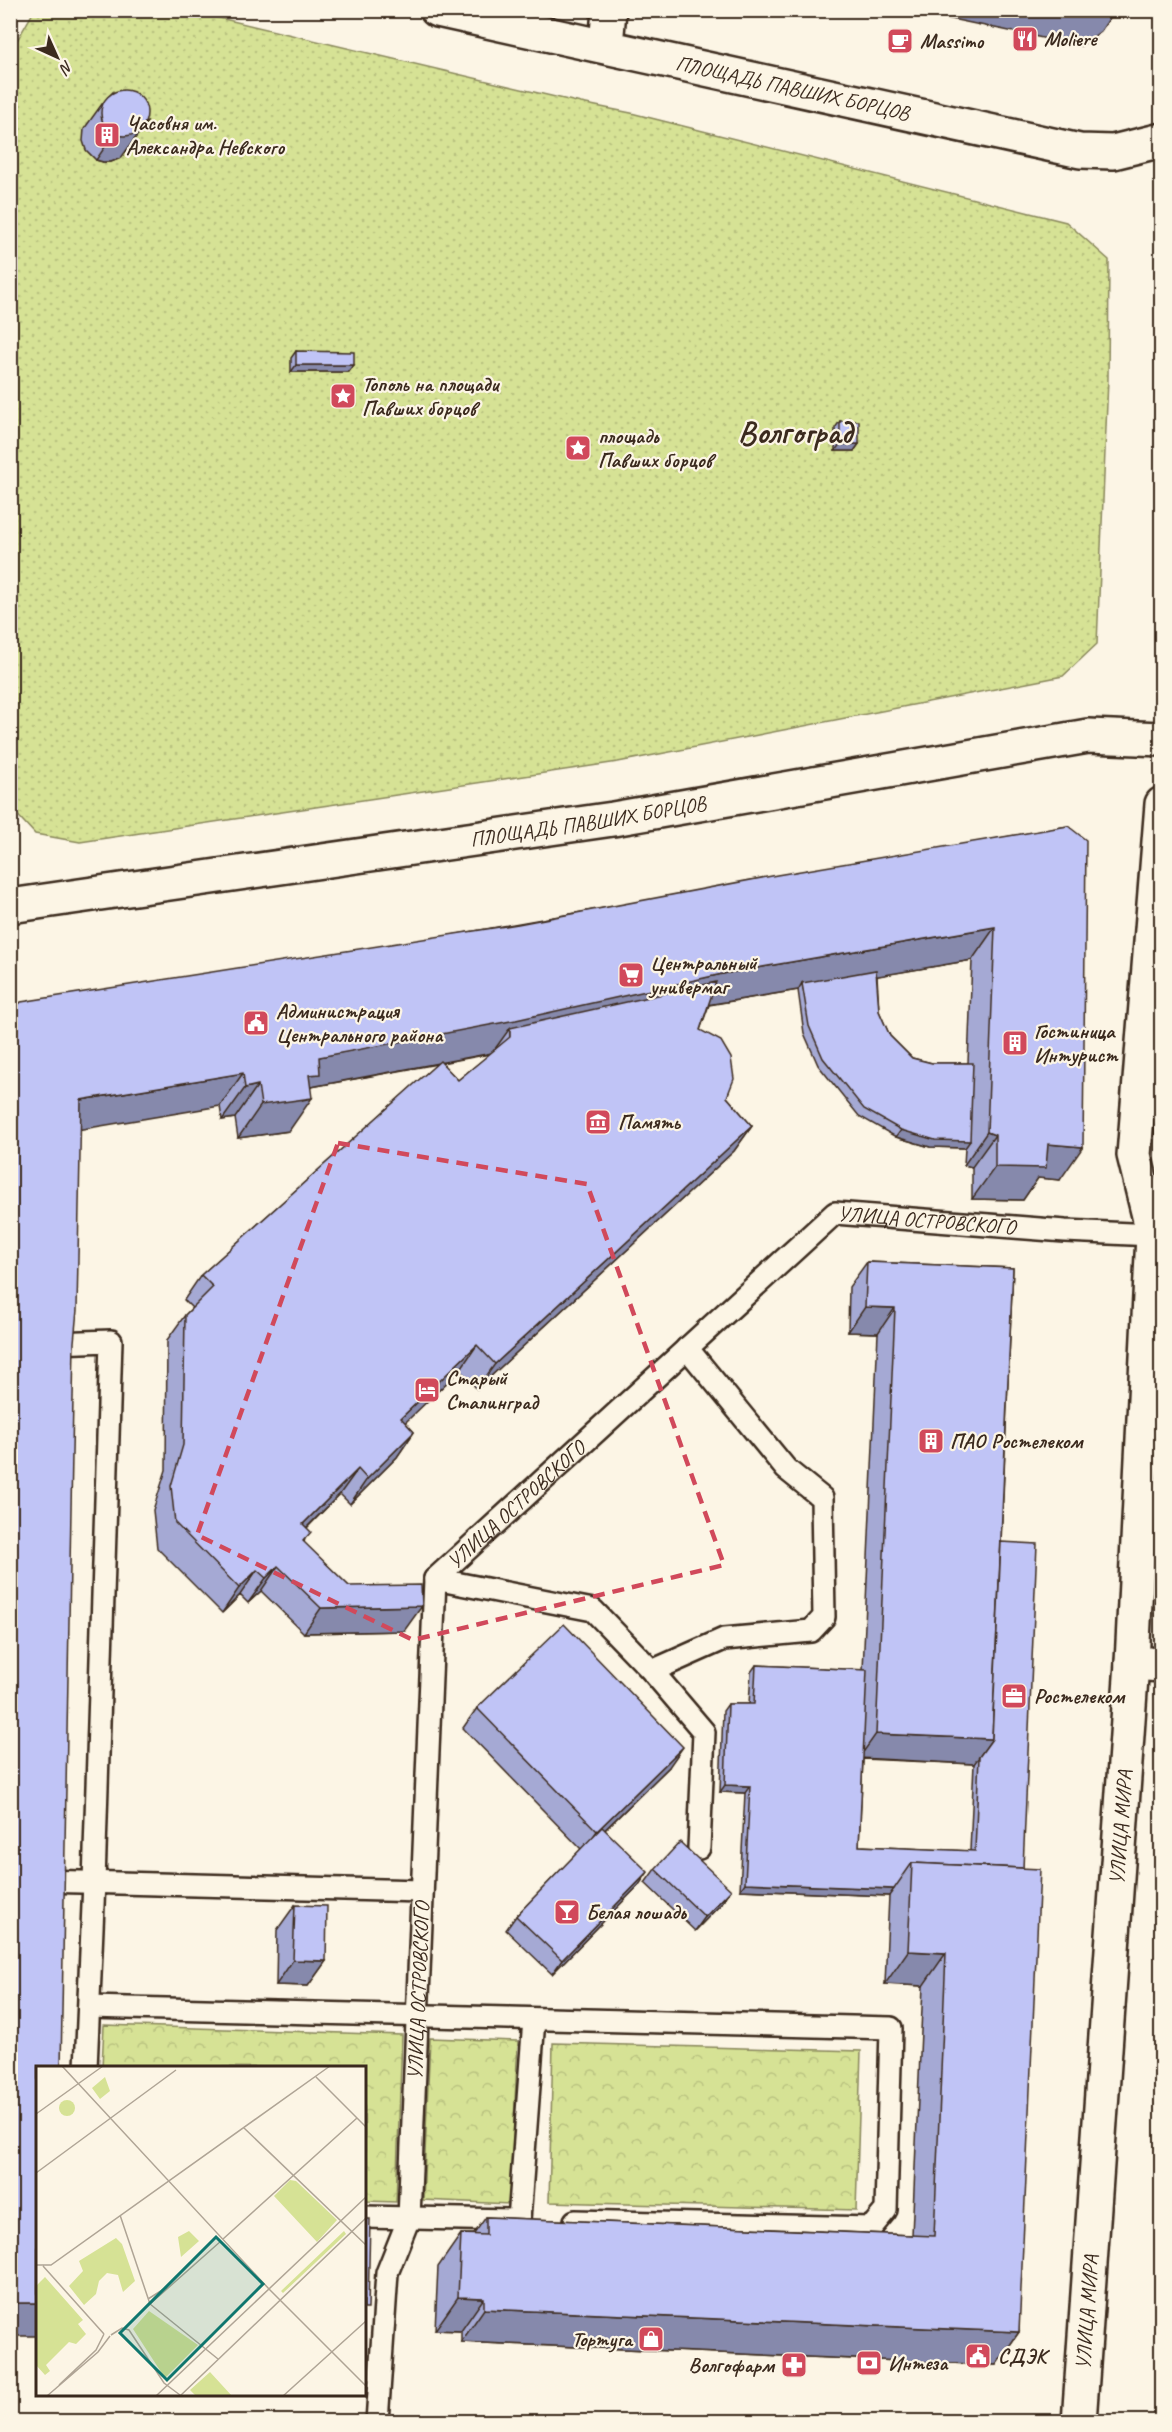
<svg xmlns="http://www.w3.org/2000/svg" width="1172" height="2432" font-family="Caveat,sans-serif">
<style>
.forest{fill:url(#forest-crowns);stroke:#88865a;stroke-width:1.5}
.park{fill:url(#park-dots);stroke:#88865a;stroke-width:1.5}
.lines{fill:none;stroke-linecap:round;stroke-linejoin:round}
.service-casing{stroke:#3b2a1e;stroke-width:26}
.minor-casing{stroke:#3b2a1e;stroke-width:38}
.tertiary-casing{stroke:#3b2a1e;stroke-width:38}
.service{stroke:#fcf5e5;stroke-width:21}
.minor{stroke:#fcf5e5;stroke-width:33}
.tertiary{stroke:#fcf5e5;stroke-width:33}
.wall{fill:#a5a9d4;stroke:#3b2a1e;stroke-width:1.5;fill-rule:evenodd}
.shaded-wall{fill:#8689ac;stroke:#3b2a1e;stroke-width:1.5}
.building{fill:#c0c4f6;stroke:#3b2a1e;stroke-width:1.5}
.marked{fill:none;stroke:#d1495b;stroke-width:4.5;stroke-dasharray:12 8;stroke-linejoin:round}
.labels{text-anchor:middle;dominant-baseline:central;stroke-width:4.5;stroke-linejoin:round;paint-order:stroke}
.poi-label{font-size:21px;font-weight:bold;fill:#3b2a1e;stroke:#fcf5e5;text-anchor:start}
.street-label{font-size:21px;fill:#3b2a1e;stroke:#fcf5e5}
.town-label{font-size:33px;font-weight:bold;fill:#3b2a1e;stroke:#fcf5e5}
.inset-road{fill:none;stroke:#afa495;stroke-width:1.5}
.view{fill:#0f766e;fill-opacity:0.15;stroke:#0f766e;stroke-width:3}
.inset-edge{fill:none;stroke:#3b2a1e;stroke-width:3}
</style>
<defs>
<pattern id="forest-crowns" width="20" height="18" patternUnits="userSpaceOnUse" patternTransform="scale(1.5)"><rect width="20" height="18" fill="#d6e295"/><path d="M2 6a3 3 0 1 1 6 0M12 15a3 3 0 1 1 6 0" fill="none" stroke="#b9c280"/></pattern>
<pattern id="park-dots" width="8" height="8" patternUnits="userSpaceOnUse" patternTransform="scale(1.5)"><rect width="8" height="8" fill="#d6e295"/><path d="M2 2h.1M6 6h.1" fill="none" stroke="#b9c280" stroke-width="1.8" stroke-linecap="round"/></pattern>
</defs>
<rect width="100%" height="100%" fill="#fcf5e5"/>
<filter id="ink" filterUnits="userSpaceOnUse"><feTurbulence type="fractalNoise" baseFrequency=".0167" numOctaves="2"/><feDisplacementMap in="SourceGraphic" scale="12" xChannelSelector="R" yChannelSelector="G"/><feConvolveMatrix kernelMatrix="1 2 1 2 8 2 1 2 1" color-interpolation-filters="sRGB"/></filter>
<g filter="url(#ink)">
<g class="forest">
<path d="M 104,2025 L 402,2035 L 396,2202 L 365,2201 L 364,2068 L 102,2067 Z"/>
<path d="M 430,2038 L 518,2041 L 510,2204 L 423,2200 Z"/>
<path d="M 553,2043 L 861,2051 L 856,2210 L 549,2202 Z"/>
</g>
<path class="park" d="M 34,11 L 190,11 L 581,103 L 631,113 L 1066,222 L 1109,260 L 1108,379 L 1097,644 L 1063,676 L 618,762 L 80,842 L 35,834 L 11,808 L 11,51 Z"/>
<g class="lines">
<g class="service-casing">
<g id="service">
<path d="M 54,1343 L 111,1341 L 94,1882 L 86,2068"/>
<path d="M 435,1579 L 593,1610 L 652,1671 L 704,1732 L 699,1848"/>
<path d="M 652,1671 L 724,1639 L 811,1631 L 824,1617 L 822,1498 L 786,1469 L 687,1348"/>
<path d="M 42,1881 L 422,1891"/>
<path d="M 89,2007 L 891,2028 L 886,2210 L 871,2228 L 575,2221"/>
<path d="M 364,2217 L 511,2220"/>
<path d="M 519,2220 L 534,2019"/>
<path id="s1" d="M 377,2422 L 387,2273 L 409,2218 L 435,1579 L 835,1213 L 1065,1231 L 1153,1235"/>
</g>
</g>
<g class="minor-casing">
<g id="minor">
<path d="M 606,46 L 609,10"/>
<path d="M 1132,1663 L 1162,1665"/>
</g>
</g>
<g class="tertiary-casing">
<g id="tertiary">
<path id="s2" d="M 437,10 L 1080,151 L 1113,152 L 1162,140"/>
<path id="s3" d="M 10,906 L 613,819 L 1088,736 L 1162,739"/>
<path d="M 1152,1228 L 1134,1155 L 1162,804"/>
<path id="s4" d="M 1079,2422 L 1132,1663 L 1153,1235 L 1162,1196"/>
</g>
</g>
<use href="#service" class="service"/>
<use href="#minor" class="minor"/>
<use href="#tertiary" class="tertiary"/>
</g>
<g class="wall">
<path d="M 113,92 L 121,158 L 111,162 L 103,162 L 96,160 L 86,150 L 83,141 L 84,129 L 102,104 Z"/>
<path d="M 296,351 L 349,372 L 291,372 L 291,358 Z"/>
<path d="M 840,421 L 859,444 L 854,451 L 835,451 L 835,428 Z"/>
<path d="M 1068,826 L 1060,1180 L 1038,1178 L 1023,1200 L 972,1199 L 972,1167 L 964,1165 L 965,1148 L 930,1147 L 896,1137 L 859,1116 L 818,1065 L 804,1033 L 798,990 L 709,1005 L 700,1030 L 727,1097 L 752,1126 L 734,1151 L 477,1389 L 460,1370 L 405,1422 L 414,1432 L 397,1457 L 350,1504 L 340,1494 L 307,1528 L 304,1543 L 349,1586 L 404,1631 L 304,1633 L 261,1591 L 248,1603 L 240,1595 L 222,1613 L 157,1548 L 153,1510 L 166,1470 L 167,1340 L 185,1315 L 192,1308 L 184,1300 L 201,1275 L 437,1064 L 311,1087 L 289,1131 L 238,1138 L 235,1118 L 222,1120 L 220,1106 L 10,1013 ZM 972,960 L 968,1063 L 932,1063 L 912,1058 L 890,1036 L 879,1011 L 877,976 ZM 490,1054 L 458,1080 L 441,1063 Z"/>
<path d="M 867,1262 L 1013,1268 L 1001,1543 L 1023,1868 L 1019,2332 L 996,2365 L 461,2342 L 461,2331 L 435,2330 L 438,2267 L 461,2234 L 474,2234 L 486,2217 L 912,2235 L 923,1986 L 885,1984 L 889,1896 L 740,1890 L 745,1793 L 720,1792 L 723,1711 L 728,1704 L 749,1704 L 751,1672 L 756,1665 L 863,1670 L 878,1333 L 848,1332 L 849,1287 ZM 863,1759 L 974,1764 L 970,1851 L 859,1846 Z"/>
<path d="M 477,1708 L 669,1767 L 605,1830 L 639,1885 L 552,1974 L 506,1930 L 516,1916 L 581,1849 L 463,1728 Z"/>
<path d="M 655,1869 L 731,1890 L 721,1904 L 695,1931 L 645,1883 Z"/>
<path d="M 295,1905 L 326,1961 L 308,1986 L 276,1985 L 277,1930 Z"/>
</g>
<g class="shaded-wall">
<path d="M 908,10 L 1115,10 L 1101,31 L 1081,46 Z"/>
<path d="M 147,122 L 121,158 L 111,162 L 103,162 L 96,160 L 113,135 Z"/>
<path d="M 296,365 L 354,365 L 349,372 L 291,372 Z"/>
<path d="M 840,444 L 859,444 L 854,451 L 835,451 Z"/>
<path d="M 995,927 L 972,960 L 803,989 L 802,983 L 798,990 L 510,1037 L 510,1028 L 492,1053 L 311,1087 L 303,1100 L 312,1098 L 289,1131 L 238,1138 L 261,1105 L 319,1057 L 722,974 Z"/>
<path d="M 243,1073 L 220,1106 L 59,1133 L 81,1100 Z"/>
<path d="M 258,1085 L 235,1118 L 222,1120 L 245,1088 Z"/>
<path d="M 752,1126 L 734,1151 L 477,1389 L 495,1364 Z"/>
<path d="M 901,1130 L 970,1141 L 965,1148 L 930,1147 L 896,1137 Z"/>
<path d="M 987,1132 L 995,1135 L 972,1167 L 964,1165 Z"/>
<path d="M 1048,1144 L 1083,1147 L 1060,1180 L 1038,1178 L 1023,1200 L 972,1199 L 995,1167 Z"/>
<path d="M 865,1307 L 895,1308 L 878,1333 L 848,1332 Z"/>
<path d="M 477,1345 L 460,1370 L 384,1443 L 401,1418 Z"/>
<path d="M 414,1432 L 397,1457 L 350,1504 L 367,1479 Z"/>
<path d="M 358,1469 L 340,1494 L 285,1549 L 303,1524 Z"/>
<path d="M 278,1566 L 261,1591 L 248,1603 L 266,1578 Z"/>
<path d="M 257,1570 L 240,1595 L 222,1613 L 239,1588 Z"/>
<path d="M 422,1606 L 404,1631 L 304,1633 L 321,1608 Z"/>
<path d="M 876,1734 L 992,1739 L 974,1764 L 859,1758 Z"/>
<path d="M 683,1747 L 669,1767 L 583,1851 L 597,1831 Z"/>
<path d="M 725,1785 L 750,1786 L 745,1793 L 720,1792 Z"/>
<path d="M 648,1872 L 639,1885 L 552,1974 L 562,1960 Z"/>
<path d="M 745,1883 L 894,1889 L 889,1896 L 740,1890 Z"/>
<path d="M 731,1890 L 721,1904 L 695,1931 L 705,1917 Z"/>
<path d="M 908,1951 L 946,1953 L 923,1986 L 885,1984 Z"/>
<path d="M 293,1960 L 326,1961 L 308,1986 L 276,1985 Z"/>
<path d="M 458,2297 L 484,2298 L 461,2331 L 435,2330 Z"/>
<rect x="10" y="2303" width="28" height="33"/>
<path d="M 484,2309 L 1019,2332 L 996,2365 L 461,2342 Z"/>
</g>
<g class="building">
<path d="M 1091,10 L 1108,10 L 1104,13 Z"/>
<circle cx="124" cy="113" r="23"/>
<path d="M 296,351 L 354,352 L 354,365 L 296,365 Z"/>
<rect x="840" y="421" width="19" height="23"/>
<path d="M 1068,826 L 1086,840 L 1083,1147 L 1048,1144 L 1046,1168 L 995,1167 L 995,1135 L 987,1132 L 995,927 L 722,974 L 516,1020 L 319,1057 L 320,1074 L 309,1075 L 312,1098 L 261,1105 L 258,1085 L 245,1088 L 243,1073 L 81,1100 L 77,1310 L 74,1342 L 61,2067 L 38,2067 L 38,2303 L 10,2303 L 10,1013 L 21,1002 L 518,924 L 777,875 Z"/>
<path d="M 876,970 L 879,1011 L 890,1036 L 912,1058 L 932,1063 L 973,1063 L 970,1141 L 935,1140 L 901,1130 L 864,1109 L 823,1058 L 809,1026 L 802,983 Z"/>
<path d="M 716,982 L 700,1030 L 721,1041 L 731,1058 L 734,1079 L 727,1097 L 752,1126 L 495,1364 L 477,1345 L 401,1418 L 414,1432 L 367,1479 L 358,1469 L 303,1524 L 311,1532 L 303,1541 L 349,1586 L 421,1585 L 422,1606 L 321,1608 L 278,1566 L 266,1578 L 257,1570 L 239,1588 L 175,1523 L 171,1486 L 183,1445 L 185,1315 L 213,1287 L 201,1275 L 440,1061 L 458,1080 L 510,1037 L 510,1028 Z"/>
<path d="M 867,1262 L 1013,1268 L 992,1739 L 876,1734 L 895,1308 L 865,1307 Z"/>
<path d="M 1001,1542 L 1037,1544 L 1023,1868 L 912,1863 L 894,1889 L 745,1883 L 750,1786 L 725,1785 L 728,1704 L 754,1704 L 756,1665 L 867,1670 L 859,1846 L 975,1851 L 979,1757 L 992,1739 Z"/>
<path d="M 564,1624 L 683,1747 L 597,1831 L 477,1708 Z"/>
<path d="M 602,1827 L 648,1872 L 562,1960 L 516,1916 Z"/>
<path d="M 680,1842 L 731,1890 L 705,1917 L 655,1869 Z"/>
<path d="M 912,1863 L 1040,1869 L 1019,2332 L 484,2309 L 484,2298 L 458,2297 L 461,2234 L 486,2235 L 486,2217 L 934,2236 L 946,1953 L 908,1951 Z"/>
<path d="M 295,1905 L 327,1906 L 326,1961 L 293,1960 Z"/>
<path d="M 364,2219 L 370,2219 L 368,2309 L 364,2309 Z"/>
</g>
</g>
<path class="marked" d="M 338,1143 L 587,1184 L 724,1565 L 413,1640 L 197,1535 Z"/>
<defs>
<g id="restaurant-square" transform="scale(1.35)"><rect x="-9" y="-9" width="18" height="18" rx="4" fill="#d1495b" stroke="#fcf5e5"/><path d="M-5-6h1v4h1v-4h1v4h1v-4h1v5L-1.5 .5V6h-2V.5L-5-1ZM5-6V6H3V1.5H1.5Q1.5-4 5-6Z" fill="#fff"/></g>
<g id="cafe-square" transform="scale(1.35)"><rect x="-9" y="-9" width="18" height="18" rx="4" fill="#d1495b" stroke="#fcf5e5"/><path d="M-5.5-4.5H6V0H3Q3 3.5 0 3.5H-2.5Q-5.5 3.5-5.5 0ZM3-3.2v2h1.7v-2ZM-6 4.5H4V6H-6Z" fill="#fff"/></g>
<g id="building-square" transform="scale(1.35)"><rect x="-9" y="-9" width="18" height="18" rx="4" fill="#d1495b" stroke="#fcf5e5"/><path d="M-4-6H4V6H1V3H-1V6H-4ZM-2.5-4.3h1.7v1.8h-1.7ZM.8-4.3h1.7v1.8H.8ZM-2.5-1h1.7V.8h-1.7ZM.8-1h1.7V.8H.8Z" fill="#fff"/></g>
<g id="sight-square" transform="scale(1.35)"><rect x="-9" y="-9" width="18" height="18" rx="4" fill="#d1495b" stroke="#fcf5e5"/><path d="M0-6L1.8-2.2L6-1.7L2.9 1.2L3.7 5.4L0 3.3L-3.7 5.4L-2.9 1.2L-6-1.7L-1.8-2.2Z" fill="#fff"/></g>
<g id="supermarket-square" transform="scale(1.35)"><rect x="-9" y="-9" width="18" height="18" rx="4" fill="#d1495b" stroke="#fcf5e5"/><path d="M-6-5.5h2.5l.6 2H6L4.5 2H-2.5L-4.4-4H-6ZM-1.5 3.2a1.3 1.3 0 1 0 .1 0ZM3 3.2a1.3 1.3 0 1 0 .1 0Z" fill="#fff"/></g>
<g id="civic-square" transform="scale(1.35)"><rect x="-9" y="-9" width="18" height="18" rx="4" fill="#d1495b" stroke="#fcf5e5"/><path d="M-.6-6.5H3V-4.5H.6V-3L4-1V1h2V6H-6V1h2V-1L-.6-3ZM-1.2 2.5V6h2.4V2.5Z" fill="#fff"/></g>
<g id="museum-square" transform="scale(1.35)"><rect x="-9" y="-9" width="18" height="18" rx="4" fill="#d1495b" stroke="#fcf5e5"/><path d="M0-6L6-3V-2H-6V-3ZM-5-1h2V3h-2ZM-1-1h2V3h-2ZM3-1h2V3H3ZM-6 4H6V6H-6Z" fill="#fff"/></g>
<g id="hotel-square" transform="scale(1.35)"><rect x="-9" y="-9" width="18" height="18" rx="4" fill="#d1495b" stroke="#fcf5e5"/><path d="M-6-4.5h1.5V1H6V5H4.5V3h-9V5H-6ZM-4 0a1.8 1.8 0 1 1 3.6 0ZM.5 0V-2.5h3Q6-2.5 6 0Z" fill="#fff"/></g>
<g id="office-square" transform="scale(1.35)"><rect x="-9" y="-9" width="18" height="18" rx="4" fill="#d1495b" stroke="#fcf5e5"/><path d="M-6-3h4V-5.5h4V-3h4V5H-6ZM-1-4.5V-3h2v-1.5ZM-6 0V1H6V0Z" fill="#fff"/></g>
<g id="bar-square" transform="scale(1.35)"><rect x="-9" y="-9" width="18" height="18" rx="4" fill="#d1495b" stroke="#fcf5e5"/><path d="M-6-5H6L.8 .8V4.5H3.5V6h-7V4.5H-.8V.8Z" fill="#fff"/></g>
<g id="shop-square" transform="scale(1.35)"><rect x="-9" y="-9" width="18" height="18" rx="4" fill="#d1495b" stroke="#fcf5e5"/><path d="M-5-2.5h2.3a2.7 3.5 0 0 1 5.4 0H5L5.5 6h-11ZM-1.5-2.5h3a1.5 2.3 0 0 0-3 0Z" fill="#fff"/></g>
<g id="bank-square" transform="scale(1.35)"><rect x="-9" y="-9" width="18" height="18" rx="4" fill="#d1495b" stroke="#fcf5e5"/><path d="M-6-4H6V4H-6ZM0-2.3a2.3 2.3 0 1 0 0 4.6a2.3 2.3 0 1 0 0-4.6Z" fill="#fff"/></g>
<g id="pharmacy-square" transform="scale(1.35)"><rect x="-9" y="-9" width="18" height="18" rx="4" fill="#d1495b" stroke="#fcf5e5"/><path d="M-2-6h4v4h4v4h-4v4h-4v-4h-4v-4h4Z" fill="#fff"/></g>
</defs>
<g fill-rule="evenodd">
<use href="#restaurant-square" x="1025" y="39"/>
<use href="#cafe-square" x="900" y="41"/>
<use href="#building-square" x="107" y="135"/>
<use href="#sight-square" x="343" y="396"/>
<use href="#sight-square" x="578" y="448"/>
<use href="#supermarket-square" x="631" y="975"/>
<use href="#civic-square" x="256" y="1023"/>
<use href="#building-square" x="1015" y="1043"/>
<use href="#museum-square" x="598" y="1122"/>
<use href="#hotel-square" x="427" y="1390"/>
<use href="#building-square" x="931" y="1441"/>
<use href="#office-square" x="1014" y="1696"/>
<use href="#bar-square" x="567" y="1912"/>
<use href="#shop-square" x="651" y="2339"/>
<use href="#civic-square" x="978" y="2356"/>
<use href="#bank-square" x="869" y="2363"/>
<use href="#pharmacy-square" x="794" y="2365"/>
</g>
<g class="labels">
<g class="poi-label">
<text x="1044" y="39">Moliere</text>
<text x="920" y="41">Massimo</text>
<text x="126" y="123">Часовня им.<tspan x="126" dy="24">Александра Невского</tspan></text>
<text x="362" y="384">Тополь на площади<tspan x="362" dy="24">Павших борцов</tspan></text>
<text x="598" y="436">площадь<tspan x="598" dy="24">Павших борцов</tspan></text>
<text x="650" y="963">Центральный<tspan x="650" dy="24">универмаг</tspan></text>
<text x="276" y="1011">Администрация<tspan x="276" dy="24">Центрального района</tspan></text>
<text x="1034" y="1031">Гостиница<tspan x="1034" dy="24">Интурист</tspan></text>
<text x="618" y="1122">Память</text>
<text x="446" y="1378">Старый<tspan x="446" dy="24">Сталинград</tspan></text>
<text x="950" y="1441">ПАО Ростелеком</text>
<text x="1034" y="1696">Ростелеком</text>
<text x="586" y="1912">Белая лошадь</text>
<text x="632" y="2339" text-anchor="end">Тортуга</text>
<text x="998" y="2356">СДЭК</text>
<text x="888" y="2363">Интеза</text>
<text x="774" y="2365" text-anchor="end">Волгофарм</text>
</g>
<g class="street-label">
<text stroke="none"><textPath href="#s2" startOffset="364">ПЛОЩАДЬ ПАВШИХ БОРЦОВ</textPath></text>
<text stroke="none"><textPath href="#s3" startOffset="584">ПЛОЩАДЬ ПАВШИХ БОРЦОВ</textPath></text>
<text stroke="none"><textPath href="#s1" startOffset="1482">УЛИЦА ОСТРОВСКОГО</textPath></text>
<text stroke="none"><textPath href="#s1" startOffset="958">УЛИЦА ОСТРОВСКОГО</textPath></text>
<text stroke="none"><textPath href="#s4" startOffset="596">УЛИЦА МИРА</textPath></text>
<text stroke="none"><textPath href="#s1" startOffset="436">УЛИЦА ОСТРОВСКОГО</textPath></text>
<text stroke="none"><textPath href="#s4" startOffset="110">УЛИЦА МИРА</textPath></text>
</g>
<g class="town-label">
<text x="795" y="432">Волгоград</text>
</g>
</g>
<g transform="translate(36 2066)">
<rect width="330" height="330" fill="#fcf5e5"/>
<path d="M23 42a8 8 0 1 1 16 0a8 8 0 1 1-16 0Z" fill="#d6e295"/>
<path d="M 69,11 L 74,25 L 64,33 L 56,22 ZM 153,165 L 163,175 L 145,191 L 142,171 ZM 308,165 L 310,168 L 247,227 L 245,225 Z" fill="#d6e295"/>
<path d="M 254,114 L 260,115 L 301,154 L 281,176 L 238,130 ZM 80,172 L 86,178 L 99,215 L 87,226 L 82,209 L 71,207 L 63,215 L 60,228 L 48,239 L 33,220 L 47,205 L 43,195 ZM 9,211 L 47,254 L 42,258 L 50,268 L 40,278 L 33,276 L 10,299 L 14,305 L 9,309 L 0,299 L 0,220 ZM 113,245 L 162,279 L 129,312 L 97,263 ZM 174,306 L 196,330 L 160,330 L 154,324 Z" fill="#d6e295"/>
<path class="inset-road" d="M 26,0 L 233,223 L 330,320M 280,11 L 330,61M 0,48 L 67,0M 208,62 L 330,179M 0,107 L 140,4M 84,149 L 114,238M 187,173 L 321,52M 0,199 L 15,199 L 294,0M 7,200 L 68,268M 112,233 L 131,221M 114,238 L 185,175M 114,238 L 182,293M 75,269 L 86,262 L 93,264 L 128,317 L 144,329M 23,319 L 60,284 L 68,268M 11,330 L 62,286 L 74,270M 120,330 L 330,131M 144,330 L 330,152M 247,330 L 330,255"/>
<path class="view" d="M 180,171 L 227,218 L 131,314 L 84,267 Z"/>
<rect width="330" height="330" class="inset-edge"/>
</g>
<rect width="1172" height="2432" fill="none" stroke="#fcf5e5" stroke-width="36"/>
<rect x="18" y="18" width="1136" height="2396" fill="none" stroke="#3b2a1e" stroke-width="2" filter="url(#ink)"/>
<g transform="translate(57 57) rotate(135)" stroke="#fcf5e5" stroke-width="4.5" paint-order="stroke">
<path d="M0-4.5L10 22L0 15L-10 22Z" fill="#3b2a1e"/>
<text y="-9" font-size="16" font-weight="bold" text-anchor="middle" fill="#3b2a1e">N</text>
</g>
</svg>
